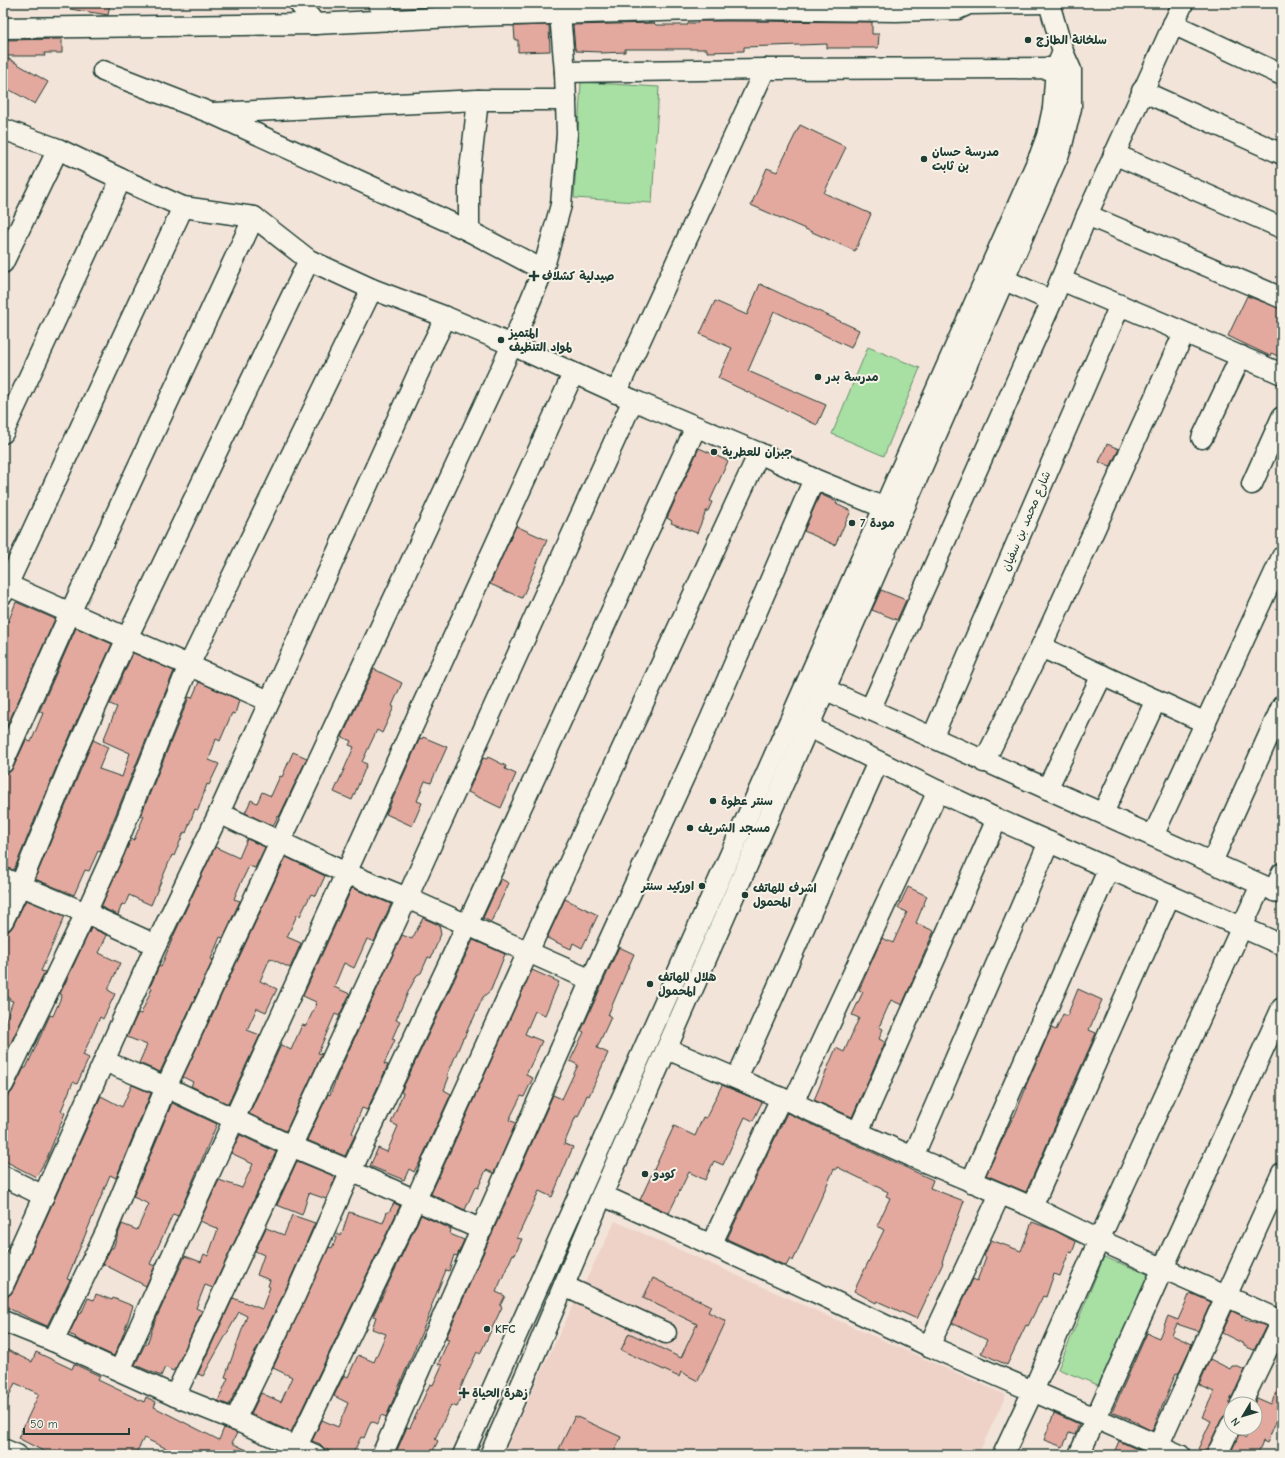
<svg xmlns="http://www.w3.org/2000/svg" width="1285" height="1458" font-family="'Comic Neue','Playpen Sans Arabic',sans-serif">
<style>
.built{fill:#eed2c8}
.green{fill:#a8dfa3;stroke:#648e6c}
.building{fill:#e3a99f;stroke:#1f3d34}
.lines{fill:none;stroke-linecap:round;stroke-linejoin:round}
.minor-casing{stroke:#1f3d34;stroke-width:23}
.minor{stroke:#f7f3e8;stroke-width:20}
.poi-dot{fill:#1f3d34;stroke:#f7f3e8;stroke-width:1.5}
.labels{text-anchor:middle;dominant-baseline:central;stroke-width:4;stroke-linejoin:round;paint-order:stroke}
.poi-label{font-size:12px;font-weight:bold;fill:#1f3d34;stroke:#f7f3e8;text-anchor:start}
.street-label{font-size:12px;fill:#1f3d34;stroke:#f7f3e8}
</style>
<rect width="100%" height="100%" fill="#f3e4d9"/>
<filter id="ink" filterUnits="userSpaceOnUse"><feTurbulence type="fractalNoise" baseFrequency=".025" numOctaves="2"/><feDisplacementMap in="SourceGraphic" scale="8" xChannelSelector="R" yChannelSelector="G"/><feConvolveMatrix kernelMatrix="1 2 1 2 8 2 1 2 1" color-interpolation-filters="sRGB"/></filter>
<g filter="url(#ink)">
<path class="built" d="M 615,1221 L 1006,1395 L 978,1455 L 503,1455 L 547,1359 Z"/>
<g class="green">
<path d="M 581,82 L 659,87 L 652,203 L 574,198 Z"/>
<path d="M 868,347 L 920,368 L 884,456 L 832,434 Z"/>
<path d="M 1104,1257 L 1153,1276 L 1108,1389 L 1058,1369 Z"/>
</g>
<g class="building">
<path d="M 71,3 L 110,3 L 108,15 L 70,9 Z"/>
<path d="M 698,21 L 736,21 L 872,22 L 872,34 L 879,34 L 878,48 L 827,48 L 827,44 L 744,47 L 744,51 L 707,52 L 707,49 L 625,49 L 625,52 L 601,53 L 601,52 L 576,51 L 576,49 L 575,49 L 573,25 L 654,23 L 656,25 L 688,25 L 688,23 L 698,23 Z"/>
<path d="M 549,25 L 550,51 L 518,52 L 518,40 L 515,40 L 514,26 Z"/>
<path d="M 62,39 L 62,53 L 44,53 L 45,56 L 4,56 L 48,82 L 35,104 L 3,86 L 3,40 Z"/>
<path d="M 800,125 L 846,147 L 824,193 L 871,214 L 855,251 L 751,205 L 767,168 L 777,172 Z"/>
<path d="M 760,284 L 859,330 L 851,348 L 774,311 L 748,371 L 826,405 L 817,425 L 718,378 L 732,348 L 700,334 L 715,301 L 747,315 Z"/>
<path d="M 1247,296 L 1282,309 L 1282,358 L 1271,353 L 1270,356 L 1228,336 Z"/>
<path d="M 1107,444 L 1119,449 L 1110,467 L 1099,462 Z"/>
<path d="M 699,448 L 728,461 L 710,501 L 712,502 L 708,511 L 706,511 L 697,533 L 671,523 L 672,521 L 667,518 Z"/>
<path d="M 820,494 L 837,502 L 836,504 L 851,511 L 835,545 L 804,531 Z"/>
<path d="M 516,526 L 547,540 L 522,598 L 490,584 Z"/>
<path d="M 881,590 L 906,600 L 897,620 L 872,610 Z"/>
<path d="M 16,602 L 55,619 L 3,735 L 3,635 Z"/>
<path d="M 76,628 L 112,644 L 60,758 L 14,870 L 3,867 L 3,774 L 9,772 L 13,768 L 26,740 L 31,742 L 43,713 L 39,712 Z"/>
<path d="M 133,653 L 174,671 L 103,846 L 101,852 L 98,851 L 89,871 L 85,870 L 74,895 L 35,879 L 93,740 L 108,747 L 99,769 L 122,777 L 130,753 L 103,741 L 117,707 L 110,704 Z"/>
<path d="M 374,669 L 402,683 L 392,706 L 394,707 L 382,733 L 377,730 L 368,749 L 362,762 L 367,764 L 352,800 L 334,792 L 354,747 L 349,745 L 351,741 L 342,737 Z"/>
<path d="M 199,682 L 239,700 L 235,714 L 232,713 L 220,741 L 216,739 L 209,760 L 219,764 L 209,785 L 207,784 L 198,810 L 195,809 L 186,833 L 184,832 L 174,856 L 172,855 L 151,905 L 129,895 L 125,905 L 122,904 L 118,915 L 101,907 L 131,839 L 134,840 L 144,816 L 141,815 L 189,697 L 192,698 Z"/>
<path d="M 423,737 L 447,747 L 431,783 L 425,781 L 417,801 L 422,803 L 412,826 L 386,814 L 420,738 L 422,739 Z"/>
<path d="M 293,752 L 307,758 L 279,817 L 278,816 L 273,826 L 245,813 L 251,800 L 257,803 L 262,792 L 271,796 L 280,776 L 282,777 Z"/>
<path d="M 488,757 L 506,766 L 505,769 L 516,774 L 501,808 L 468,792 L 483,758 L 487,759 Z"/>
<path d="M 247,839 L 265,847 L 255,868 L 249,866 L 239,887 L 234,899 L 240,901 L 223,938 L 220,937 L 211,959 L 213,960 L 160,1072 L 139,1063 L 147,1045 L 127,1037 L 138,1013 L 141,1014 L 152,988 L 150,987 L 159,966 L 161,967 L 173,937 L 215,847 L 239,858 Z"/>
<path d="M 286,857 L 325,876 L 316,896 L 311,894 L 300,916 L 297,915 L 287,937 L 301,943 L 290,968 L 270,958 L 260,981 L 277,989 L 266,1012 L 257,1008 L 247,1030 L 260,1035 L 228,1104 L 191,1086 L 193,1082 L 183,1077 Z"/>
<path d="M 501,879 L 509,883 L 491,922 L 483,918 Z"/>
<path d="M 908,887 L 927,896 L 916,923 L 934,931 L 902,1005 L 891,1000 L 879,1027 L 883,1029 L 879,1039 L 885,1042 L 852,1117 L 814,1100 L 836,1048 L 844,1052 L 859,1018 L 852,1015 L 863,992 L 859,990 L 882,938 L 893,943 L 907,912 L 898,908 Z"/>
<path d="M 352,888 L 391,904 L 374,942 L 367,939 L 354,968 L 344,963 L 334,987 L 350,994 L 339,1016 L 335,1014 L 318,1053 L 322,1054 L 286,1131 L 249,1114 L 281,1045 L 291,1050 L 302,1025 L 306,1026 L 316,1005 L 315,1005 L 316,1002 L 303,996 Z"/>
<path d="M 565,899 L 598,915 L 582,948 L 573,943 L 571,949 L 547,938 Z"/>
<path d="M 26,900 L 65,916 L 41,971 L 45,972 L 3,1059 L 3,1028 L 13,1001 L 9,1000 L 10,998 L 3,995 L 3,932 L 9,931 L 13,926 Z"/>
<path d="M 423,918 L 439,925 L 441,934 L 431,958 L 428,957 L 421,973 L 417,975 L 409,990 L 396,1020 L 400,1021 L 392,1039 L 395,1040 L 384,1064 L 388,1065 L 367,1110 L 362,1108 L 352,1133 L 355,1135 L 345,1156 L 307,1140 L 328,1094 L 330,1095 L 338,1074 L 402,935 L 412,939 Z"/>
<path d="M 91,928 L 107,935 L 99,953 L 120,963 L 108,990 L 115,994 L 103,1019 L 100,1017 L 83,1055 L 89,1058 L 77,1084 L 73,1082 L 61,1111 L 65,1113 L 47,1158 L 36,1177 L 3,1160 L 3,1096 L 9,1095 L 13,1090 L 24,1068 L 26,1068 L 50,1015 L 53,1016 L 62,995 L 60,994 Z"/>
<path d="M 473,940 L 505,954 L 491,990 L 483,997 L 472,1022 L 471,1022 L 464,1038 L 463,1038 L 447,1076 L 449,1077 L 444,1090 L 451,1094 L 418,1166 L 417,1166 L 414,1172 L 409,1169 L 404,1180 L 370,1166 L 378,1148 L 387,1152 L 398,1126 L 391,1123 L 403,1093 L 401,1092 Z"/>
<path d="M 619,947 L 634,954 L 608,1015 L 611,1017 L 597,1048 L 608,1053 L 589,1096 L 587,1095 L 578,1117 L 576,1116 L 564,1144 L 573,1147 L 552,1197 L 539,1191 L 517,1238 L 522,1239 L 515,1255 L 513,1254 L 496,1292 L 505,1296 L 500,1306 L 502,1307 L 480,1354 L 477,1352 L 464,1380 L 458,1395 L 462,1396 L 457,1407 L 451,1405 L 435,1439 L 438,1441 L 431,1455 L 395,1455 L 407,1427 L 410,1428 L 430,1384 L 433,1385 L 442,1365 L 438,1364 L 449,1339 L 446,1338 L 553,1095 L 562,1099 L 578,1065 L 570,1061 L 584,1032 L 581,1031 Z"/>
<path d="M 532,970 L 559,982 L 545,1015 L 535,1011 L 525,1034 L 542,1041 L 526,1075 L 533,1078 L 524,1097 L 521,1096 L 509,1120 L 516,1123 L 494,1173 L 486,1170 L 478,1188 L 475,1187 L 465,1210 L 431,1194 Z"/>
<path d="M 1078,989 L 1102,1000 L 1089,1030 L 1096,1033 L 1026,1192 L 986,1175 L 1013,1117 L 1014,1117 L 1026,1088 L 1025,1088 L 1051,1028 L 1056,1030 L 1063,1014 L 1067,1016 Z"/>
<path d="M 132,1085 L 151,1093 L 116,1178 L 110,1175 L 67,1279 L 70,1280 L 47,1326 L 3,1306 L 8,1296 L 13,1291 L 101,1096 L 122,1107 Z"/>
<path d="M 722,1085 L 762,1102 L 753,1121 L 745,1117 L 723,1165 L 714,1161 L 705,1180 L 689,1172 L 669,1213 L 640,1200 L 674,1126 L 695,1136 L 703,1117 L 706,1118 Z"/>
<path d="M 172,1103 L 217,1124 L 178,1216 L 173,1214 L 150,1264 L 155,1266 L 146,1286 L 103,1264 L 111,1248 L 113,1248 L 122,1224 L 137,1230 L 149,1204 L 133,1197 Z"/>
<path d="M 787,1113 L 933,1180 L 930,1188 L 964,1201 L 942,1262 L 943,1263 L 917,1319 L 877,1301 L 876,1303 L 854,1291 L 884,1230 L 877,1226 L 890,1198 L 886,1196 L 888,1192 L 837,1167 L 836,1170 L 834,1169 L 793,1261 L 790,1259 L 786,1266 L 727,1239 Z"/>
<path d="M 240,1135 L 276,1152 L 213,1288 L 205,1285 L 196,1308 L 202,1311 L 177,1366 L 173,1371 L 165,1367 L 161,1376 L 135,1365 L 145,1344 L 147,1344 L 155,1321 L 185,1256 L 201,1262 L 204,1254 L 208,1256 L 218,1229 L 200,1221 L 219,1180 L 242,1188 L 253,1164 L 246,1161 L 246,1160 L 231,1153 Z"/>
<path d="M 297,1161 L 336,1177 L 326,1199 L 309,1193 L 302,1215 L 277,1205 Z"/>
<path d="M 394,1203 L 400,1206 L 291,1432 L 251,1414 L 261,1393 L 281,1402 L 292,1377 L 273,1368 L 329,1247 L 332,1248 L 338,1234 L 341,1236 L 349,1212 L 383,1223 L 387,1212 L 389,1212 Z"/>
<path d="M 292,1215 L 315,1223 L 285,1291 L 229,1405 L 218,1401 L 228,1378 L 225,1377 L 247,1316 L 239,1312 L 203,1376 L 198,1374 L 233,1298 L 262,1309 L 270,1287 L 268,1286 L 270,1280 L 257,1275 L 264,1255 L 255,1251 L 266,1228 L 284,1235 Z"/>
<path d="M 421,1215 L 451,1229 L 450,1234 L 464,1240 L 457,1256 L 454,1255 L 449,1271 L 446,1270 L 431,1307 L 432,1308 L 386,1417 L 381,1415 L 378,1424 L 371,1421 L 364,1438 L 361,1437 L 352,1455 L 339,1455 L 325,1449 L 320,1444 L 312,1441 L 322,1420 L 338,1427 L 348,1403 L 334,1396 L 344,1375 L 348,1377 L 358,1355 L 374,1362 L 386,1334 L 372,1329 L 376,1317 L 373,1316 Z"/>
<path d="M 1032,1222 L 1054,1230 L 1076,1242 L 1072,1253 L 1069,1252 L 1060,1276 L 1054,1274 L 1046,1297 L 1043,1296 L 1028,1326 L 1026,1325 L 1007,1365 L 981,1353 L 987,1340 L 952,1323 L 973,1279 L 977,1281 L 986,1257 L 984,1256 L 991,1240 L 1021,1251 Z"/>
<path d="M 653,1278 L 711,1306 L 708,1312 L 726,1321 L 698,1381 L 681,1372 L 679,1377 L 621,1350 L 629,1333 L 681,1358 L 697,1324 L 643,1298 Z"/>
<path d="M 1190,1293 L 1211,1302 L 1198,1331 L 1177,1324 L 1172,1335 L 1192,1344 L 1178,1374 L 1176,1373 L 1152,1431 L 1138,1424 L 1138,1423 L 1112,1412 L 1147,1333 L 1159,1338 L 1168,1316 L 1178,1320 Z"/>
<path d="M 96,1294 L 112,1300 L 113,1298 L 133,1306 L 123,1335 L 114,1356 L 75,1338 L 76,1337 L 69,1334 L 79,1313 L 81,1314 L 88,1298 L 94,1300 Z"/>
<path d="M 1232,1311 L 1242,1316 L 1242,1318 L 1266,1326 L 1254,1350 L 1244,1346 L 1244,1344 L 1222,1333 Z"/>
<path d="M 3,1348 L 32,1362 L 36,1352 L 72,1369 L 74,1364 L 100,1376 L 98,1380 L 144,1402 L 146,1397 L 156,1402 L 154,1407 L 219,1440 L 224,1428 L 237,1433 L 232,1443 L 257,1455 L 180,1455 L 144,1438 L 135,1455 L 51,1455 L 18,1438 L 39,1394 L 15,1383 L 3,1409 Z"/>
<path d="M 1210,1359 L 1230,1369 L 1232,1366 L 1236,1366 L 1245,1370 L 1231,1399 L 1230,1404 L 1231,1414 L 1225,1415 L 1221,1420 L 1206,1452 L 1198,1449 L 1211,1421 L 1202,1417 L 1214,1392 L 1199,1385 Z"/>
<path d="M 1282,1379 L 1282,1421 L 1277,1419 L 1267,1443 L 1263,1441 L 1257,1455 L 1230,1455 L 1239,1434 L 1246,1438 L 1250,1428 L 1255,1428 L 1255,1404 L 1254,1404 L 1257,1398 L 1271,1404 Z"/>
<path d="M 1054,1413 L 1079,1424 L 1075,1435 L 1069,1433 L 1063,1447 L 1044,1440 Z"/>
<path d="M 575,1416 L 621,1437 L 613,1455 L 573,1455 L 559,1449 Z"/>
<path d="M 1119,1441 L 1143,1452 L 1143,1455 L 1113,1455 Z"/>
</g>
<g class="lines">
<g class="minor-casing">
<g id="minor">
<path d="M 299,3 L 315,24"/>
<path d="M 378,3 L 392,21"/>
<path d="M 1173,24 L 1282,75"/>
<path d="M 3,28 L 315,24 L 473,16 L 733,9 L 896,11 L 958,9 L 969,4 L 1049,3"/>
<path d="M 103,71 L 211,113 L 469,231 L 543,270"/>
<path d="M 565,72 L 765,69 L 1056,68 L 1067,70"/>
<path d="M 1142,91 L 1282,154"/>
<path d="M 214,113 L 478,100 L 566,100"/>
<path d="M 3,129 L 58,149 L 121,179 L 183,207 L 254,217 L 309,260 L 372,289 L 446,317 L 512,345 L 633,400 L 759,453 L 814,479 L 885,508"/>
<path d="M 1114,154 L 1282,228"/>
<path d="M 1087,215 L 1282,298"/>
<path d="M 469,231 L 469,179 L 478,100"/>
<path d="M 3,263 L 58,149"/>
<path d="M 1005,280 L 1052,301"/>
<path d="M 1061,280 L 1282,374"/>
<path d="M 616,393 L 765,69"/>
<path d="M 3,433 L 121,179"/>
<path d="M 1202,438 L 1241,356"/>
<path d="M 1252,484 L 1282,417"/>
<path d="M 3,583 L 269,701"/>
<path d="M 3,594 L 183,207"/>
<path d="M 1041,647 L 1206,723"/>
<path d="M 813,684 L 1282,894"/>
<path d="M 870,710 L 1052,301 L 1087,215 L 1183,3"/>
<path d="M 797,721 L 938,791 L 997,819 L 1282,945"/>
<path d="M 932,738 L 1120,305"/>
<path d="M 984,762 L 1041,647 L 1184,333"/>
<path d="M 3,763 L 70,613 L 254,217"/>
<path d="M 1047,789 L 1102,675"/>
<path d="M 219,813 L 346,873 L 407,898 L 591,980"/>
<path d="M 1103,813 L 1156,700"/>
<path d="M 1153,836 L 1282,557"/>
<path d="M 1212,862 L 1282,706"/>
<path d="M 3,878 L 86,913 L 156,945"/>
<path d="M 1274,891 L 1282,873"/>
<path d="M 3,921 L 20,886 L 71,762 L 127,638 L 309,260"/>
<path d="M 667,1049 L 793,1103 L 913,1157 L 1032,1207 L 1099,1240 L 1282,1321"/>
<path d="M 104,1061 L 166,1087 L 291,1146 L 351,1171 L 482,1230"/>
<path d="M 737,1078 L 878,762"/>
<path d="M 3,1085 L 86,913 L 114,851 L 189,665 L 372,289"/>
<path d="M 793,1103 L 938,791"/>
<path d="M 858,1132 L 997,819"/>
<path d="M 913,1157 L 1049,842"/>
<path d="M 3,1176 L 44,1196"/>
<path d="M 971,1182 L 1109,868"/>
<path d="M 602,1195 L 817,1293 L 929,1346 L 1180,1455"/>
<path d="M 1032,1207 L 1170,895"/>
<path d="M 711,1245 L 781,1098"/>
<path d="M 3,1286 L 156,945 L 219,813 L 421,367 L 446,317"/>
<path d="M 564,1286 L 666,1333"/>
<path d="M 3,1321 L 53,1341 L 175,1396 L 235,1420 L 315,1455"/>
<path d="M 53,1341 L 107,1230 L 166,1087 L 512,345 L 543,270 L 561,205 L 567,134 L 565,72 L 560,14 L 552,3"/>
<path d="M 929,1346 L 1000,1194"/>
<path d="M 120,1370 L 573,374"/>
<path d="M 175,1396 L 407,898 L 633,400"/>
<path d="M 1241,1404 L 1282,1319"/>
<path d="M 235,1420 L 295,1296 L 351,1171 L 467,925 L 696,427"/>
<path d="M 297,1446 L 416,1199 L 528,952 L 759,453"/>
<path d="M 3,1449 L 17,1455"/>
<path d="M 382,1455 L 591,980 L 710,720 L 814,479"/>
<path d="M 463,1455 L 791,718 L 1040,155 L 1047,136 L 1053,108 L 1056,68 L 1063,52"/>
<path d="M 490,1455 L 531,1363 L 602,1195 L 825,689 L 1061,149 L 1071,108 L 1071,70 L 1063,52 L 1049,3"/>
<path d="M 1003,1455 L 1033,1391 L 1099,1240 L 1261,885"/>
<path d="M 1079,1455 L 1163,1268 L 1282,1008"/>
<path d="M 1154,1455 L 1282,1173"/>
<path d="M 1217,1455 L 1231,1425"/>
</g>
</g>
<use href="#minor" class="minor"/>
</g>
</g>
<g class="poi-dot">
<circle cx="1028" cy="40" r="4"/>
<circle cx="924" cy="159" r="4"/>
<path d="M532 270h4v4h4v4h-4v4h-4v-4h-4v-4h4z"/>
<circle cx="501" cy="340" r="4"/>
<circle cx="818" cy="377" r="4"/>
<circle cx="714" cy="452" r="4"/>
<circle cx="852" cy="523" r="4"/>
<circle cx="713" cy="801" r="4"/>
<circle cx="690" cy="828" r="4"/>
<circle cx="702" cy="886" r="4"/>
<circle cx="745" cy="895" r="4"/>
<circle cx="650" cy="984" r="4"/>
<circle cx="645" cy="1174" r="4"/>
<circle cx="487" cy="1329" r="4"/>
<path d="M462 1387h4v4h4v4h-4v4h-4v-4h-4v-4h4z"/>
</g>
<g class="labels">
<g class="poi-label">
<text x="1036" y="40">سلخانة الطازج</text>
<text x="932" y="152">مدرسة حسان<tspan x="932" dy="14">بن ثابت</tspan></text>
<text x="542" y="276">صيدلية كشلاف</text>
<text x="509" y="333">المتميز<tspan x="509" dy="14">لمواد التنظيف</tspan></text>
<text x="826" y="377">مدرسة بدر</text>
<text x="722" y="452">جبران للعطرية</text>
<text x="860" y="523">مودة 7</text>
<text x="721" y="801">سنتر عطوة</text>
<text x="698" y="828">مسجد الشريف</text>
<text x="694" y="886" text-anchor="end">اوركيد سنتر</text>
<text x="753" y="888">اشرف للهاتف<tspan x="753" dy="14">المحمول</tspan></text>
<text x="658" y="977">هلال للهاتف<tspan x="658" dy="14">المحمول</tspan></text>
<text x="653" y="1174">كودو</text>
<text x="495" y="1329">KFC</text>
<text x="472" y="1393">زهرة الحياة</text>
</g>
<g class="street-label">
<text transform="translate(1026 521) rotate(-67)">شارع محمد بن سفيان</text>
</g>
</g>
<rect width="1285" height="1458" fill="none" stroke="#f7f3e8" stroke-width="16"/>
<rect x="8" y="8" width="1269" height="1442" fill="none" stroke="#1f3d34" stroke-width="1.5" filter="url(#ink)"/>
<g transform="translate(1243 1416) rotate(232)"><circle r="19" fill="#f7f3e8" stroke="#a1aaa0"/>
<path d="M0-3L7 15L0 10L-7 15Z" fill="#1f3d34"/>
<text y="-6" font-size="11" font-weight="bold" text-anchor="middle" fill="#1f3d34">N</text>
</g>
<path d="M24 1428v6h105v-6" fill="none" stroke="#1f3d34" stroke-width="2"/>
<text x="30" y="1428" font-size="12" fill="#1f3d34" stroke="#f7f3e8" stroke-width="3" paint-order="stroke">50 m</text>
</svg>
